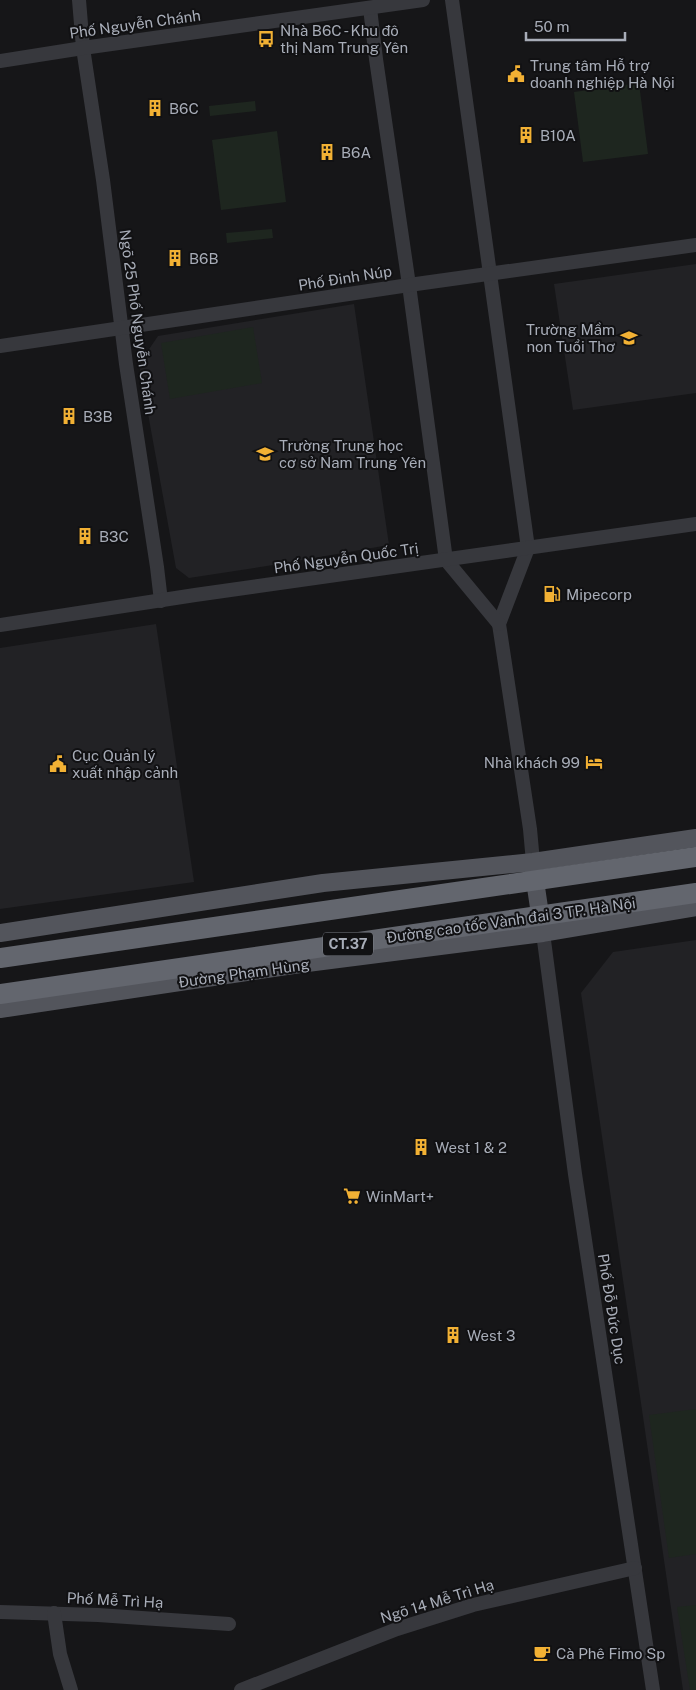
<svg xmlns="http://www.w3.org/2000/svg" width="696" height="1690" font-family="'Public Sans',sans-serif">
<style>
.built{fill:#222225}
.green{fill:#1e261f}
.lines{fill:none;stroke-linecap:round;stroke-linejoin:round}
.minor{stroke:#37383d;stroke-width:14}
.major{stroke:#53555c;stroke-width:18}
.highway-bridge{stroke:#63666e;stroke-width:20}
.labels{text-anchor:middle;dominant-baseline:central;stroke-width:4;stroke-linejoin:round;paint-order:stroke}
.shield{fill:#111113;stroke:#7b7e86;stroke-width:1}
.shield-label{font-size:14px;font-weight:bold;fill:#a8adb8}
.street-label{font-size:15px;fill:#a8adb8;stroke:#111113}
.poi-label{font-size:15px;fill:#a8adb8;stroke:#111113;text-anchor:start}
</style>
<rect width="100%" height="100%" fill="#161618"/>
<g class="built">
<path d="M 696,264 L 696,393 L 573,410 L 554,284 Z"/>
<path d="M 354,304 L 389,545 L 273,565 L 189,578 L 176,568 L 139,364 L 158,336 Z"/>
<path d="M 156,624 L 194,882 L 0,909 L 0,648 Z"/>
<path d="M 696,940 L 696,1690 L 683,1690 L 581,993 L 613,952 Z"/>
</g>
<g class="green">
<path d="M 639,83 L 648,154 L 583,162 L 574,92 Z"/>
<path d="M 255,101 L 256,111 L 210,116 L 209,106 Z"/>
<path d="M 277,131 L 286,202 L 221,210 L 212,140 Z"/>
<path d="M 272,229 L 273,238 L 227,243 L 226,233 Z"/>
<path d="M 253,327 L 262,383 L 170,399 L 161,343 Z"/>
<path d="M 696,1409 L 696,1554 L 669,1558 L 649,1415 Z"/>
<path d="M 696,1605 L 696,1690 L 690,1690 L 677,1607 Z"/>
</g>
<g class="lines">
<g class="minor">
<path d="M 79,0 L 83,48 L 103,180 L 126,364 L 157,567 L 161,601"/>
<path d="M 452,0 L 528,548 L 499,624 L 530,829 L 533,862"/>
<path d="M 370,8 L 376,59 L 409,285 L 446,560 L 499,624"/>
<path d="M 0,61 L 83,48 L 423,0"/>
<path d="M 0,346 L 409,285 L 696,245"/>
<path d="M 0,625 L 195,595 L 696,524"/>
<path d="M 543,933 L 575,1174 L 653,1690"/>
<path d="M 0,1612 L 98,1615 L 229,1624"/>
<path d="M 54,1613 L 60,1654 L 71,1690"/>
<path d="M 241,1690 L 397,1629 L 473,1605 L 635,1568"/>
</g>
<g class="major">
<path d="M 533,867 L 542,928"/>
<path d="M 0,933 L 323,883 L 533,862 L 696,838"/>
<path d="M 0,1009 L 307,963 L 543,933 L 696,907"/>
</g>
<g class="highway-bridge">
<path d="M 0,958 L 696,857"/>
<path d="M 0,994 L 696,893"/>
</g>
</g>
<defs>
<g id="bus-bare" transform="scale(1.35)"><path d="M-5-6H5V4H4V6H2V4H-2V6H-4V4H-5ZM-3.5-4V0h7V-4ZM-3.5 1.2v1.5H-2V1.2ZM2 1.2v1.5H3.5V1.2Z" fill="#f2b134" stroke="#111113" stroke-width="2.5" paint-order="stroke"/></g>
<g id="civic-bare" transform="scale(1.35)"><path d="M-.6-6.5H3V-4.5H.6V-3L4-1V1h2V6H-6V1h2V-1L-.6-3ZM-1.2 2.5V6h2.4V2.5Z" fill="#f2b134" stroke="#111113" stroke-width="2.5" paint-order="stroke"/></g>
<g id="building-bare" transform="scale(1.35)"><path d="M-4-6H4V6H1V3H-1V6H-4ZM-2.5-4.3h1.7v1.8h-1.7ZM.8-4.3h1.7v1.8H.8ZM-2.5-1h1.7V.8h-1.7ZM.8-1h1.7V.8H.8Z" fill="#f2b134" stroke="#111113" stroke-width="2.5" paint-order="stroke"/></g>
<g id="school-bare" transform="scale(1.35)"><path d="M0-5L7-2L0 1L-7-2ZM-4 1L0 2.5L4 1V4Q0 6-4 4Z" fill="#f2b134" stroke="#111113" stroke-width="2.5" paint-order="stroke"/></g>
<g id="fuel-bare" transform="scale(1.35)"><path d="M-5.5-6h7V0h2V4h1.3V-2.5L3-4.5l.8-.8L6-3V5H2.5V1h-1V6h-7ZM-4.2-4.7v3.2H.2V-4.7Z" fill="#f2b134" stroke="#111113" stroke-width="2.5" paint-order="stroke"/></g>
<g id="hotel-bare" transform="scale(1.35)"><path d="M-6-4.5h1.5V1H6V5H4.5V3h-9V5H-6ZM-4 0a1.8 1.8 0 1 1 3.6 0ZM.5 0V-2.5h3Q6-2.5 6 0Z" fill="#f2b134" stroke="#111113" stroke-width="2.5" paint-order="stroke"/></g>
<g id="supermarket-bare" transform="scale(1.35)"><path d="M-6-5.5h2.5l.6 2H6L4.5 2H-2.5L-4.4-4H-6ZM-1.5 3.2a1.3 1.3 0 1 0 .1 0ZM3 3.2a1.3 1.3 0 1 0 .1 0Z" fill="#f2b134" stroke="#111113" stroke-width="2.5" paint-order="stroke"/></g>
<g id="cafe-bare" transform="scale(1.35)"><path d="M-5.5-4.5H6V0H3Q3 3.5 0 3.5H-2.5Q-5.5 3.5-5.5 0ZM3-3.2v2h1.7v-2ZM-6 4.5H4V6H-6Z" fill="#f2b134" stroke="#111113" stroke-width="2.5" paint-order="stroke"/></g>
</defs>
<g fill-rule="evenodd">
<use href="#bus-bare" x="266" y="39"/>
<use href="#civic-bare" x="516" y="74"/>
<use href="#building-bare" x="155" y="108"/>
<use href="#building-bare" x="526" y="135"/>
<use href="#building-bare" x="327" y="152"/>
<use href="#building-bare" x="175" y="258"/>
<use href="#school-bare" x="629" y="338"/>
<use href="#building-bare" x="69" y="416"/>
<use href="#school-bare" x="265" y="454"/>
<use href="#building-bare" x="85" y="536"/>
<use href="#fuel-bare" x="552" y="594"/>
<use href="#hotel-bare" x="594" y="762"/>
<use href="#civic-bare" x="58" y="764"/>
<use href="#building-bare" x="421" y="1147"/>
<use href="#supermarket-bare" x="352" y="1196"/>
<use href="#building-bare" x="453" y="1335"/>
<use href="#cafe-bare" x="542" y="1653"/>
</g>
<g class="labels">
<rect class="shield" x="323" y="932.5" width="50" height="23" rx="4"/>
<g class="shield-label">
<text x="348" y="944">CT.37</text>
</g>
<g class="street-label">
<text transform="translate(135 24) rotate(-8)">Phố Nguyễn Chánh</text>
<text transform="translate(345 278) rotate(-9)">Phố Đinh Núp</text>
<text transform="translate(138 322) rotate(82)">Ngõ 25 Phố Nguyễn Chánh</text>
<text transform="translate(346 558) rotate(-8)">Phố Nguyễn Quốc Trị</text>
<text transform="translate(511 920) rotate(-8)">Đường cao tốc Vành đai 3 TP. Hà Nội</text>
<text transform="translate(244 973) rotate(-8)">Đường Phạm Hùng</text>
<text transform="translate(612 1309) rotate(81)">Phố Đỗ Đức Dục</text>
<text transform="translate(115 1600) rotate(3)">Phố Mễ Trì Hạ</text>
<text transform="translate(437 1601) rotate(-17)">Ngõ 14 Mễ Trì Hạ</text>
</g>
<g class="poi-label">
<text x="280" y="30">Nhà B6C - Khu đô<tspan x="280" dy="17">thị Nam Trung Yên</tspan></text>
<text x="530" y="65">Trung tâm Hỗ trợ<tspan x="530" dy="17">doanh nghiệp Hà Nội</tspan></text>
<text x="169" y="108">B6C</text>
<text x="540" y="135">B10A</text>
<text x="341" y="152">B6A</text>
<text x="189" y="258">B6B</text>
<text x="615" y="329" text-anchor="end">Trường Mầm<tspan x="615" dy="17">non Tuổi Thơ</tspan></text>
<text x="83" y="416">B3B</text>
<text x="279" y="445">Trường Trung học<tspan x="279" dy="17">cơ sở Nam Trung Yên</tspan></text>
<text x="99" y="536">B3C</text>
<text x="566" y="594">Mipecorp</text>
<text x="72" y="755">Cục Quản lý<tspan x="72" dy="17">xuất nhập cảnh</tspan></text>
<text x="580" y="762" text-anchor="end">Nhà khách 99</text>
<text x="435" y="1147">West 1 &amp; 2</text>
<text x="366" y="1196">WinMart+</text>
<text x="467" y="1335">West 3</text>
<text x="556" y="1653">Cà Phê Fimo Sp</text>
</g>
</g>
<path d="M526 32v8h99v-8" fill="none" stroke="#a8adb8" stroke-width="2.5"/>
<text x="534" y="32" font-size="15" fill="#a8adb8" stroke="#111113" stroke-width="4" paint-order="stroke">50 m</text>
</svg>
